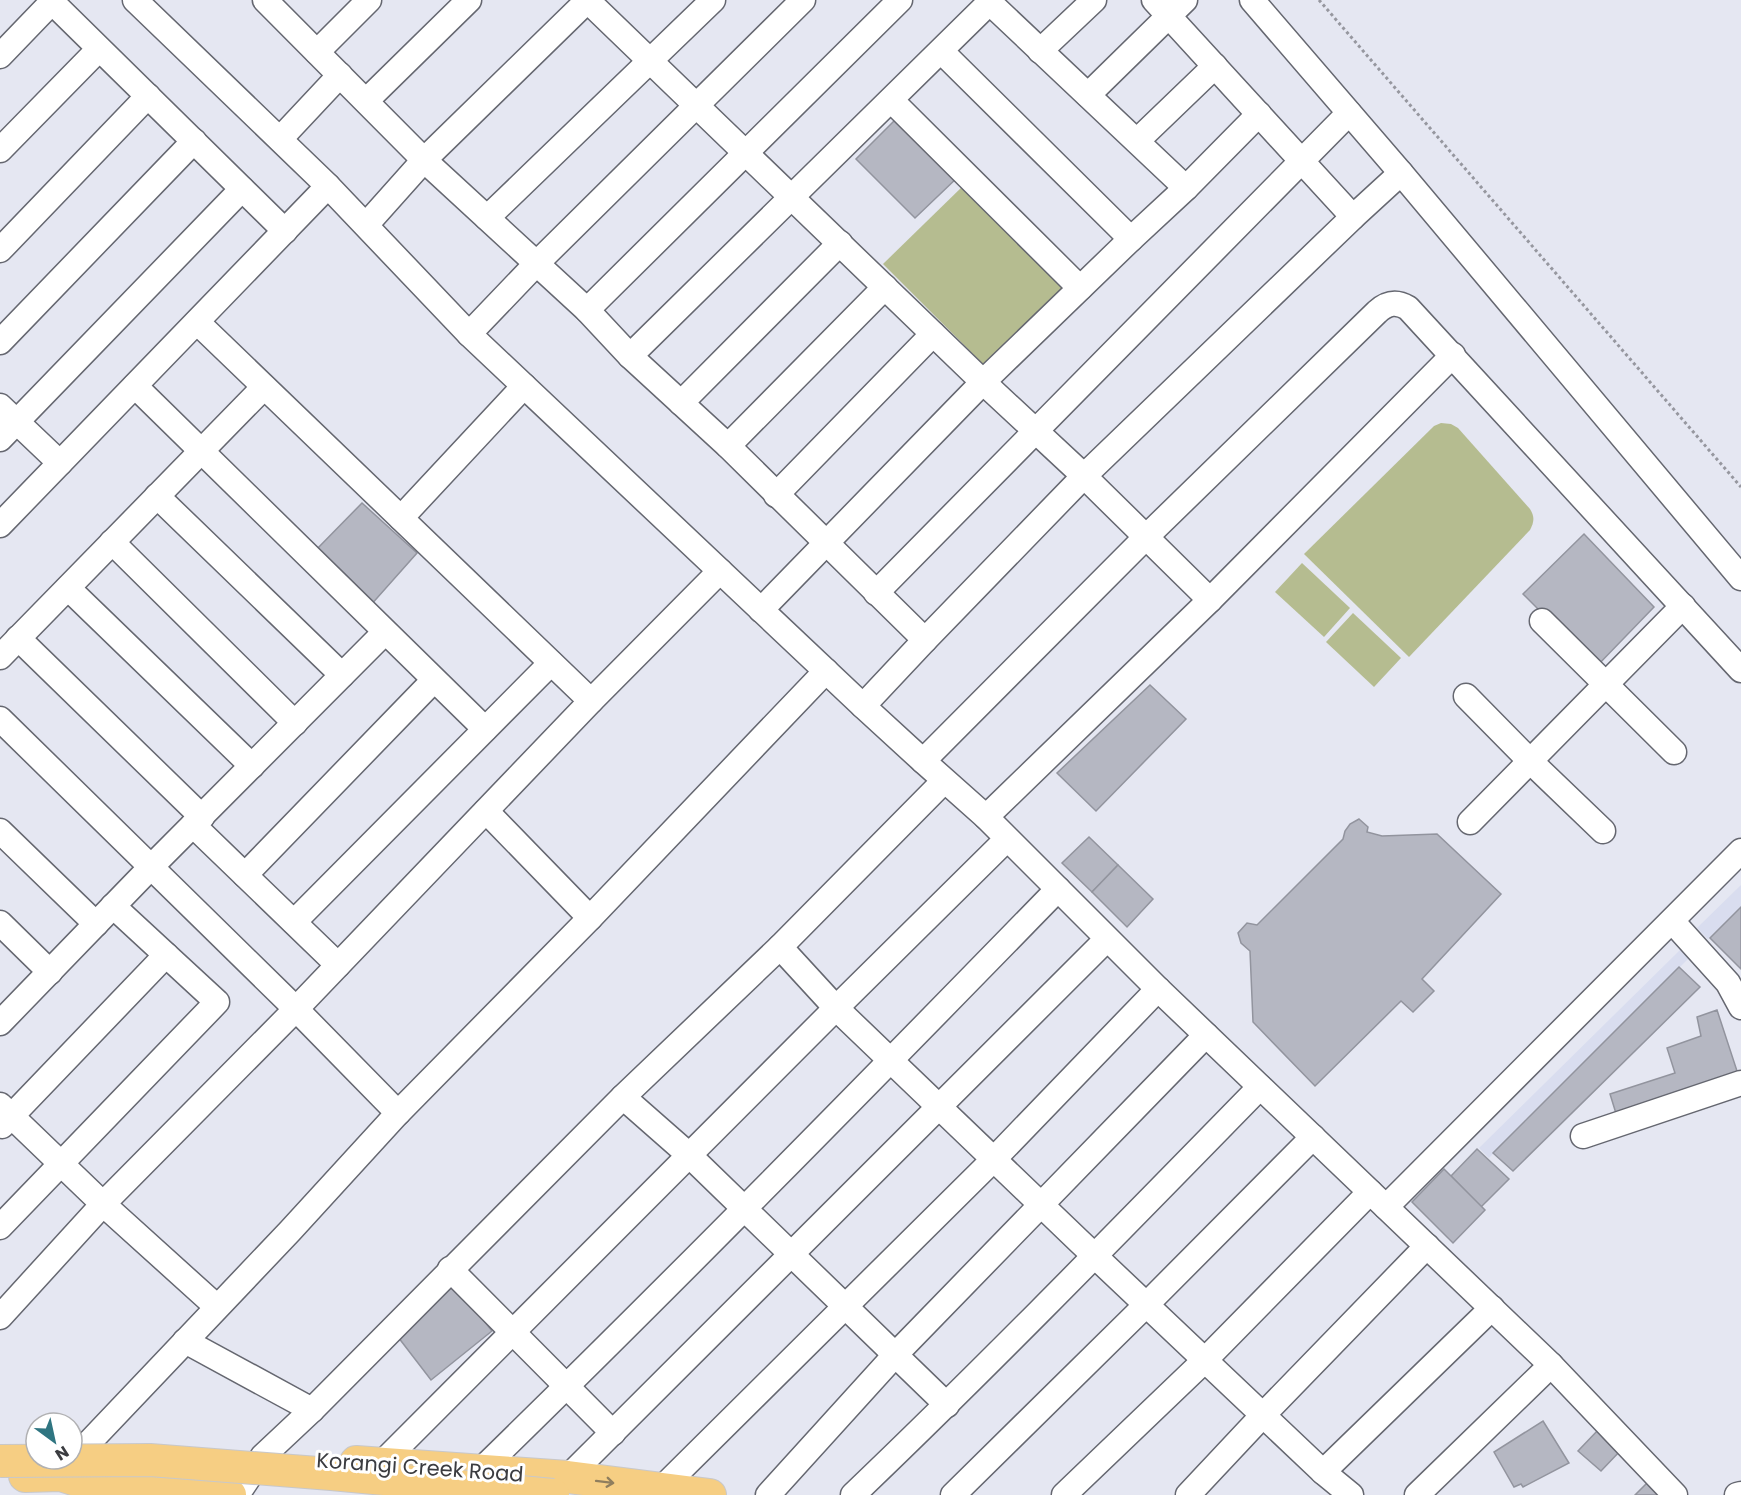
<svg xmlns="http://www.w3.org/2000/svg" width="1741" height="1495" font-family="Poppins,sans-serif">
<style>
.built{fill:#d9ddef}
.green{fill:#b5bc90}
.building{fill:#b5b7c2;stroke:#92949e;stroke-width:1.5}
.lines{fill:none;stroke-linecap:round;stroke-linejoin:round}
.minor-casing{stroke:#656770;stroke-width:27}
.major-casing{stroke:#c8c8ca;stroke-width:34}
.path{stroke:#96979f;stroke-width:3;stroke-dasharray:3 3;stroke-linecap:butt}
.minor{stroke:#fff;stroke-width:24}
.major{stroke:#f6ce83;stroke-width:32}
.major-bridge-casing{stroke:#c8c8ca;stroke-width:34;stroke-linecap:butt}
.major-bridge{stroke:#f6ce83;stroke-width:32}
.oneway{stroke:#8f7e5e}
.labels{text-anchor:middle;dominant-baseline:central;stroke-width:6;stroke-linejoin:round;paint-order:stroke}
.street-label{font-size:21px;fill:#3b3c40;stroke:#fff}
</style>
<rect width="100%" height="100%" fill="#e5e7f2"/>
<g class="built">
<path d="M 1741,885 L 1741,907 L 1708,939 L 1697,928 Z"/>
<path d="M 1681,949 L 1690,957 L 1489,1158 L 1479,1148 Z"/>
</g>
<g class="green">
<path d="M 965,184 L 1068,287 L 986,367 L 883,264 Z"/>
<path d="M 1441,423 L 1451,424 L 1458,428 L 1530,509 C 1535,517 1534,522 1530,530 L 1409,657 L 1304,554 L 1434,426 Z"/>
<path d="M 1302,563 L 1350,608 L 1324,637 L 1275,592 Z"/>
<path d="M 1353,613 L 1401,658 L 1374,687 L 1326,642 Z"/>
</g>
<g class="building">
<path d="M 899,116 L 960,175 L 915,218 L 856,159 Z"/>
<path d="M 362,503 L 417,553 L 370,606 L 314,552 Z"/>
<path d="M 1584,534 L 1654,607 L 1596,667 L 1523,594 Z"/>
<path d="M 1150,685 L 1186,719 L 1096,811 L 1057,773 Z"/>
<path d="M 1359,819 L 1368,827 L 1367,832 L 1382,836 L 1437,834 L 1501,894 L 1422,979 L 1434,991 L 1413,1012 L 1401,1001 L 1315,1086 L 1253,1022 L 1250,951 L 1241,943 L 1238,933 L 1247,923 L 1257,925 L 1343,839 L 1345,831 L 1350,824 Z"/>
<path d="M 1089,837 L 1118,865 L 1092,892 L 1062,863 Z"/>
<path d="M 1118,865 L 1153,899 L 1127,927 L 1092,892 Z"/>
<path d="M 1741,907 L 1741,969 L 1710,938 Z"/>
<path d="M 1679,967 L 1700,987 L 1513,1171 L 1493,1153 Z"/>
<path d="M 1717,1010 L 1738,1074 L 1618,1120 L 1610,1094 L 1675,1073 L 1667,1048 L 1701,1036 L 1697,1017 Z"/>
<path d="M 1477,1149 L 1509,1179 L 1481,1207 L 1451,1176 Z"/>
<path d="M 1444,1169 L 1485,1210 L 1453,1243 L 1412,1202 Z"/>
<path d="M 455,1284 L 492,1331 L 431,1380 L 395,1333 Z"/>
<path d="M 1543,1421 L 1569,1463 L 1523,1487 L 1521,1484 L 1514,1487 L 1494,1452 Z"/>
<path d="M 1599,1429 L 1621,1450 L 1601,1471 L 1578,1451 Z"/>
<path d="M 1649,1481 L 1664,1495 L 1635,1495 Z"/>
</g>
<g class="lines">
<g class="minor-casing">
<g id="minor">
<path d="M 50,0 L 285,231"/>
<path d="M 135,0 L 328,186 L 469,334 L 863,706 L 923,761 L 986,817 L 1158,989 L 1551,1365 L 1675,1495"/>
<path d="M 265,0 L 424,160 L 587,310 L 630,356 L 728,446 L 925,640"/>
<path d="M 587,0 L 983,382 L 1084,476 L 1210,600"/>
<path d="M 987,0 L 1186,188"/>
<path d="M 1154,0 L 1353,217"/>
<path d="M 1252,0 L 1401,173 L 1741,578"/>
<path d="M 941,51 L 1131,239"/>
<path d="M 1040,51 L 1094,0"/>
<path d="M 317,52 L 369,0"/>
<path d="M 0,56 L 52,2"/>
<path d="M 1088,95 L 1185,0"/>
<path d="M 891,100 L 1080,288"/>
<path d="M 366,101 L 469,0"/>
<path d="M 280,139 L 340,75"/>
<path d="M 1137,141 L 1215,66"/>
<path d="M 0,150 L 99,49"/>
<path d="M 487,218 L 713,0"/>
<path d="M 366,225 L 424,160 L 588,0"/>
<path d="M 0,250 L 148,96"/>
<path d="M 587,310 L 900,0"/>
<path d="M 197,322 L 591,701"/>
<path d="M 469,334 L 537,263 L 803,0"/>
<path d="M 0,342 L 194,141"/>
<path d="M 630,356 L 992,0"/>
<path d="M 135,386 L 485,729"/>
<path d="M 681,403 L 840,243"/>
<path d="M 0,406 L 60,463"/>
<path d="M 0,439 L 242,189"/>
<path d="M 728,446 L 885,287"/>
<path d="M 776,495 L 933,334"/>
<path d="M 157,496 L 342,675"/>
<path d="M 401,518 L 524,386"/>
<path d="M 0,525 L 328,186"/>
<path d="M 112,542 L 295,723"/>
<path d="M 68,588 L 252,766"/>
<path d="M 876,593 L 1349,113"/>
<path d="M 761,610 L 983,382 L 1131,239 L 1186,188 L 1259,114"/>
<path d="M 1542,621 L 1674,752"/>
<path d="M 18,638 L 202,817"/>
<path d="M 0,657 L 264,387"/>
<path d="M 1466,696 L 1530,761 L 1603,831"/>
<path d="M 863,706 L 925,640 L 1084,476 L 1353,217 L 1401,173"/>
<path d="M 0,719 L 296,1009 L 398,1113"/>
<path d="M 923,761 L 1146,537 L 1377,312 C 1387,303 1396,301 1408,308 L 1741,670"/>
<path d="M 486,811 L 590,918"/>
<path d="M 986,817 L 1210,600 L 1453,355"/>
<path d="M 1470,822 L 1683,606"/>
<path d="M 193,825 L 338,965"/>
<path d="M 0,831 L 96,924"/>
<path d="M 245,875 L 434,680"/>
<path d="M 1672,921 L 1728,983 L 1741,1007"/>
<path d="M 294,922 L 551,663"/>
<path d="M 0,923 L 50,972"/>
<path d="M 780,947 L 836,1008 L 1080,1242 L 1323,1472 L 1492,1308"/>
<path d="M 0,1023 L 151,867 L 385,632"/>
<path d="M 623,1097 L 689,1155 L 947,1405"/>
<path d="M 0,1105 L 103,1204 L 217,1307"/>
<path d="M 2,1126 L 166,955"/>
<path d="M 1583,1136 L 1741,1083"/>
<path d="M 1386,1207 L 1741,851"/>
<path d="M 0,1227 L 217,1002 L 113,906"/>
<path d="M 450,1269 L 613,1433"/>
<path d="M 0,1317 L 103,1204 L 296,1009 L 591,701 L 720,571"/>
<path d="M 185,1341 L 312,1410"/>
<path d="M 382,1463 L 836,1008 L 1007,839"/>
<path d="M 66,1469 L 81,1451 L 290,1231 L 398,1113 L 590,918 L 826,671"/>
<path d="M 480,1471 C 676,1280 867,1085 1058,889"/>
<path d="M 1323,1472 L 1351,1495"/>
<path d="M 568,1477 L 1107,939"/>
<path d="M 661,1489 L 994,1159 L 1158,989"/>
<path d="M 237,1495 L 263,1456 L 312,1410 L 623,1097 L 780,947 L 944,781"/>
<path d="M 768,1495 L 895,1355 L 1206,1035"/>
<path d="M 853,1495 C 992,1362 1126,1224 1260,1087"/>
<path d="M 953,1495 L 1146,1305 L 1313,1137"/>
<path d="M 1064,1495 L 1205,1360 L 1370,1192"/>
<path d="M 1188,1495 L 1264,1414 L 1427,1246"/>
<path d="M 1417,1495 L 1551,1365"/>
<path d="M 1737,1495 L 1741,1494"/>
</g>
</g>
<g class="major-casing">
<g id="major">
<path d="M 356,1462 L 568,1477 L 710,1495"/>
<path d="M 25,1476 L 61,1475 L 107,1490 L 162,1489 L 230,1495"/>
</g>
</g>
<path class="path" d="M 1319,0 L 1741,487"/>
<use href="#minor" class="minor"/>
<use href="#major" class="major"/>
<g class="major-bridge-casing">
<path id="major-bridge" d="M 0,1461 L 150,1460 L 331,1474 L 553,1495"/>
</g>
<use href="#major-bridge" class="major-bridge"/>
</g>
<defs><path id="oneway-shaft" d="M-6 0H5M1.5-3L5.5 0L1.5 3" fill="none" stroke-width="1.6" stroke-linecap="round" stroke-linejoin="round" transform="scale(1.5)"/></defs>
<use class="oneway" href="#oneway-shaft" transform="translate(605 1482) rotate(7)"/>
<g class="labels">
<g class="street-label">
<text transform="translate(420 1467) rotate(4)">Korangi Creek Road</text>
</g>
</g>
<g transform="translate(54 1441) rotate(147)"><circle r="28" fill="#ffffff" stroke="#b1b1b3" stroke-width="1.5"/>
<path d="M0-4.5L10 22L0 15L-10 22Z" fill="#2f7581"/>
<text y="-9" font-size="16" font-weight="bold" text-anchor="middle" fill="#3b3c40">N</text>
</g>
</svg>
